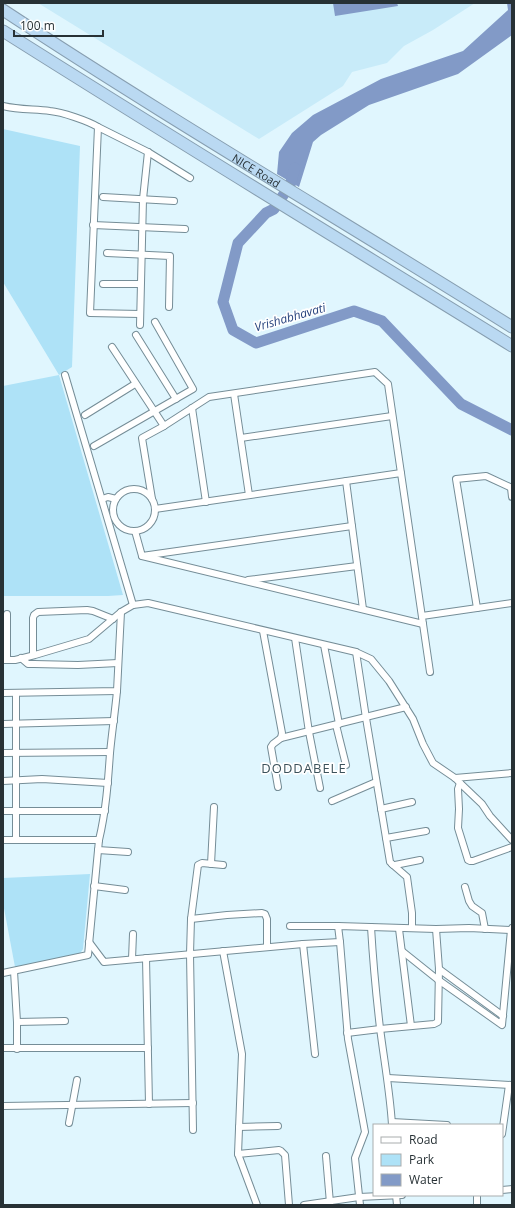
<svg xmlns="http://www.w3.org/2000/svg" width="515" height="1208" font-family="'Open Sans',sans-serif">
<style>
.built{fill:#c8ebf9}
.green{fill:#aee2f7}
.water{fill:#829ac7}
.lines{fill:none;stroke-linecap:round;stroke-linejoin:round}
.river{stroke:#829ac7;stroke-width:11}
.street-casing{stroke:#758d97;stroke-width:8}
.highway-casing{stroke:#879eb0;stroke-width:13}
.street{stroke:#fff;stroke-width:6}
.highway{stroke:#bad9f2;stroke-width:11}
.labels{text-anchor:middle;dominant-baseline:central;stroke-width:3.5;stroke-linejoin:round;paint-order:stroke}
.street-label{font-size:11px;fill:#273135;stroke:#fff}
.water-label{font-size:12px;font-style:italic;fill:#28447e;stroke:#fff}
.quarter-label{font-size:13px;letter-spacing:1px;fill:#3c525b;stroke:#fff}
</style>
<rect width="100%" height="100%" fill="#e0f6fe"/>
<path class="built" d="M 38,3 L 475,3 L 433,30 L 404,46 L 387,63 L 352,72 L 343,86 L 259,139 Z"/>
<g class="green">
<path d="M 3,129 L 80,146 L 72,367 L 59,375 L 123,595 L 108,596 L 3,596 L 3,386 L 59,375 L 3,282 Z"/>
<path d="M 90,874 L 83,949 L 79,955 L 15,967 L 3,903 L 3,878 Z"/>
</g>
<g class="water">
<path d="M 333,3 L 397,3 L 398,6 L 335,16 Z"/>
<path d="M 507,3 L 512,3 L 512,35 L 458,74 L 369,105 L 321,135 L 313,142 L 299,187 L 277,174 L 279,152 L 292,133 L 313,115 L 381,79 L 463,51 L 508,10 Z"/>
</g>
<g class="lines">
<path class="river" d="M 295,168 L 290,185 L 274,209 L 266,213 L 238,243 L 223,302 L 233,330 L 256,343 L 354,311 L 382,321 L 461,404 L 512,430"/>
<g class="street-casing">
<g id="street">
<path d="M 3,106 C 19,110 34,109 50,111 C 62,112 88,121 98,127 L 90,313 L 140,314"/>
<path d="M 98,127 L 148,152 L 190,178"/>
<path d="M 103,197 L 174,201"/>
<path d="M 93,225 L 185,229"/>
<path d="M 107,253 L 170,256 L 169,307"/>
<path d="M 103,284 L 140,284"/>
<path d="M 140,325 L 143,199 L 148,152"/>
<path d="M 136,335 L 176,399"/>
<path d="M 112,347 L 164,426"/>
<path d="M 65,375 L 133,605"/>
<path d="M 234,394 L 249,495"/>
<path d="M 192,408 L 206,502"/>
<path d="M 85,415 L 135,384"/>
<path d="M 241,438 L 392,416"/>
<path d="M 94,446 L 193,389 L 155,322"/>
<path d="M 346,481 L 363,609"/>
<path d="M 511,488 L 512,497"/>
<circle cx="134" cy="510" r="21"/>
<path d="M 102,499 L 108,497 L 116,499"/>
<path d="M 152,499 L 142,438 L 164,426 L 209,397 L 375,372 L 388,384 L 430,672"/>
<path d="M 155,509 L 401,473"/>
<path d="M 135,531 L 142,556 L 352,526"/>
<path d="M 142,556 L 423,624"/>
<path d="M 248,580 L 357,566"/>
<path d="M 477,608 L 456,479 L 486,476 L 512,488"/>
<path d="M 7,614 L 7,660"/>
<path d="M 422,616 L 512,603"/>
<path d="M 263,631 L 282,733 L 281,738 L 273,744 L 271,747 L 278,787"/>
<path d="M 295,638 L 309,732 L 320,788"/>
<path d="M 324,645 L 339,724"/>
<path d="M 356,652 L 366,718 L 390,862 L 393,865 L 395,865 L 420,860"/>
<path d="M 33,655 L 33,618 L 34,615 L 38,612 L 87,610 L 93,611 L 113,619"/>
<path d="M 21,658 L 28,664 L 34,664 L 78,665 L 118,663"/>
<path d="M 3,660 L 15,660 L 35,655 L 89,639 L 121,612 L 133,605 L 148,603 L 356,652 L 371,659 L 389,681 L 413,719 L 423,744 L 433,763 L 455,778 L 460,783 L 482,804 L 490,816 L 512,840"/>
<path d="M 3,693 L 117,691 L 121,612"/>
<path d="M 16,693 L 16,840"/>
<path d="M 3,724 L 114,721"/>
<path d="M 336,725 L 346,765"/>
<path d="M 281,738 L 406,707"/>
<path d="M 3,753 L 110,752"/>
<path d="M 455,778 L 512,773"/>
<path d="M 3,781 L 42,779 L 108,783"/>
<path d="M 460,783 L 458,789 L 459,809 L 458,828 L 468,860 L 470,861 L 473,861 L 512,847"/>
<path d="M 332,801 L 376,782"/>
<path d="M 381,809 L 412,802"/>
<path d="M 3,811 L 105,811"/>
<path d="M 386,838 L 426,831"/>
<path d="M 3,840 L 99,840"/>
<path d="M 98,850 L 128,852"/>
<path d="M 211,864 L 214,807"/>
<path d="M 392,864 L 407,877 L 412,913 L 412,928"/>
<path d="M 94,886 L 125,890"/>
<path d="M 465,887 L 469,901 L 472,906 L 482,913 L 485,929"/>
<path d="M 191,919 L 227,915 L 262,913 L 265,914 L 267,919 L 267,947"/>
<path d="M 290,926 L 338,926"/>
<path d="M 371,927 C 373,961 376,994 380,1028 C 384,1060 390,1092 392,1125"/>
<path d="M 399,929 L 411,1026"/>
<path d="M 89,942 L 104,962 L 303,944 L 340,942 L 338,926 L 436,929 L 469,928 L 511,930"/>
<path d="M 340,942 L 348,1039 L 365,1132 L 355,1158 L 360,1205"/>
<path d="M 303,944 L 315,1054"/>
<path d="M 223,951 L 242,1054 L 238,1154 L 257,1205"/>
<path d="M 402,951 L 437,979 L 502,1025 L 511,930 L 512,928"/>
<path d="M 146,958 L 149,1104"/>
<path d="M 132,959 L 133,934"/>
<path d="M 439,969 L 503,1016"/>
<path d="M 14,971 L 17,1022 L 17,1049"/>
<path d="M 3,973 L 88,955 L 99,840 C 106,811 108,782 110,753 C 112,732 115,712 117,691"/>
<path d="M 17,1022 L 65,1021"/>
<path d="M 347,1033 L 380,1029 L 434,1024 L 438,1022 L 439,969 L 436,929"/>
<path d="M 3,1048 L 148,1048"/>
<path d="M 388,1078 L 512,1085"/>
<path d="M 3,1106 L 193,1103"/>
<path d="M 392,1122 L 447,1125"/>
<path d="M 69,1123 L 77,1080"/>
<path d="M 239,1127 L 278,1126"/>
<path d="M 193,1130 L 190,954 L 191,919 L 198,865 L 202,863 L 223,865"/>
<path d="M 502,1134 L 509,1085"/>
<path d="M 238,1154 L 279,1150 L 281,1151 L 285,1155 L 289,1205"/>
<path d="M 326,1156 L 330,1203"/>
<path d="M 502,1190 L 512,1189"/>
<path d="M 396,1195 L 397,1205"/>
<path d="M 477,1195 L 477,1205"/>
<path d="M 304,1205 L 359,1197 L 402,1195"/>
</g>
</g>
<g class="highway-casing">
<g id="highway">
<path id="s1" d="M 3,10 C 170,120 343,221 512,327"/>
<path d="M 3,31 C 172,138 342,241 512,346"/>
</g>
</g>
<use href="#street" class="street"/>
<use href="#highway" class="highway"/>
</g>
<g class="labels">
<g class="street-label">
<text stroke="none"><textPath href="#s1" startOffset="300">NICE Road</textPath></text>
</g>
<g class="water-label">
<text transform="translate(290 317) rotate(-16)">Vrishabhavati</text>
</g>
<g class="quarter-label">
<text x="304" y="768">DODDABELE</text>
</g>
</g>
<rect width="515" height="1208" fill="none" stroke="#273135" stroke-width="8"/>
<rect x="373" y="1124" width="130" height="72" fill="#ffffff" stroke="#a9adae"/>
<rect x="381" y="1137" width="20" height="6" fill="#ffffff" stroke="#a9adae"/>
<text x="409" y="1144" font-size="12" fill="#273135">Road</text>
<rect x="381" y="1154" width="20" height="12" fill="#aee2f7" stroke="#a9adae"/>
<text x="409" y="1164" font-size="12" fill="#273135">Park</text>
<rect x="381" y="1174" width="20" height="12" fill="#829ac7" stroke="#a9adae"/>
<text x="409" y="1184" font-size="12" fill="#273135">Water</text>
<path d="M14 30v6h89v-6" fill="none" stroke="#273135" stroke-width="2"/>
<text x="20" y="30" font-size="12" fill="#273135" stroke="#ffffff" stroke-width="3" paint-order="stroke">100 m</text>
</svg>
